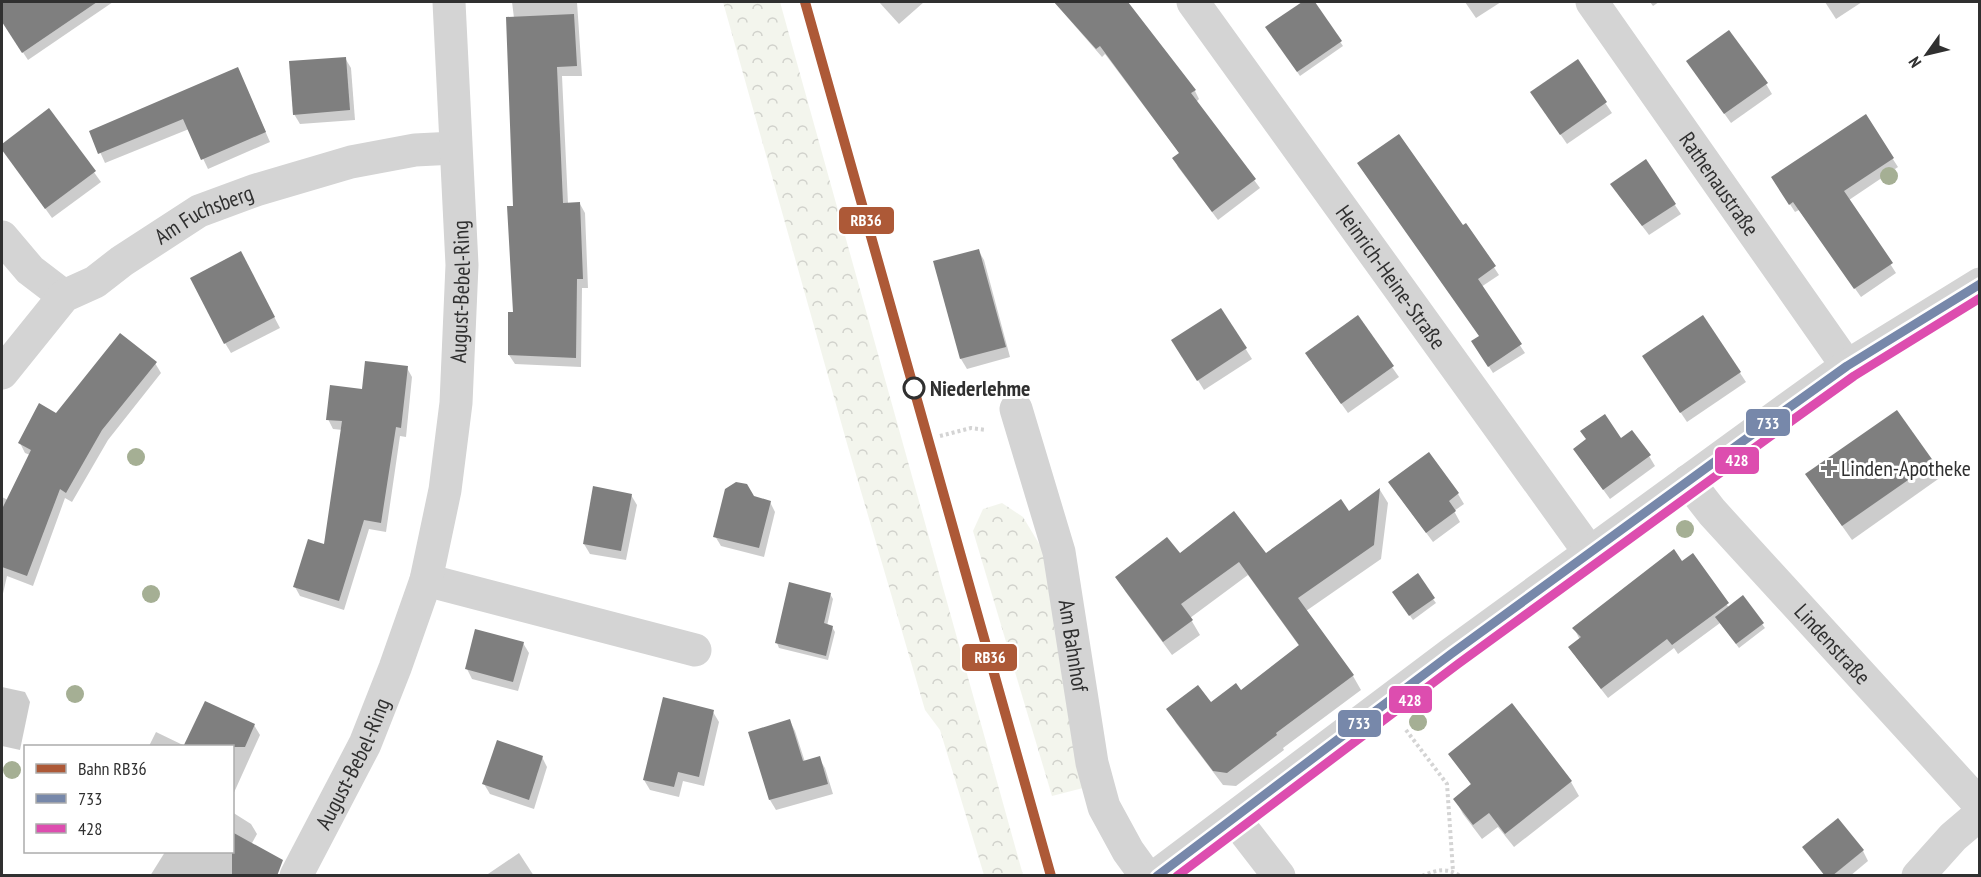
<svg xmlns="http://www.w3.org/2000/svg" width="1981" height="877" font-family="'PT Sans Narrow',sans-serif">
<style>
.forest{fill:url(#forest-crowns)}
.shadow{fill:#0003}
.building{fill:#7f7f7f}
.lines{fill:none;stroke-linecap:round;stroke-linejoin:round}
.path{stroke:#d4d4d4;stroke-width:4;stroke-dasharray:3 3;stroke-linecap:butt}
.minor{stroke:#d4d4d4;stroke-width:33}
.bus-1-casing{stroke:#fff;stroke-width:14}
.bus-2-casing{stroke:#fff;stroke-width:14}
.bus-1{stroke:#78a;stroke-width:9}
.bus-2{stroke:#dd4daf;stroke-width:9}
.rail-1-casing{stroke:#fff;stroke-width:15}
.rail-1{stroke:#ad5937;stroke-width:10}
.tree{fill:#a5af94}
.stop-dot{fill:#fff;stroke:#303030;stroke-width:3}
.poi-dot{fill:#787878;stroke:#fff;stroke-width:2}
.labels{text-anchor:middle;dominant-baseline:central;stroke-width:6;stroke-linejoin:round;paint-order:stroke}
.street-label{font-size:22px;fill:#303030;stroke:#fff}
.stop-label{font-size:22px;font-weight:bold;fill:#303030;stroke:#fff;text-anchor:start}
.poi-label{font-size:22px;fill:#303030;stroke:#fff;text-anchor:start}
.line-badge{stroke:#fff;stroke-width:2}
.badge-label{font-size:16px;text-anchor:middle;font-weight:bold;fill:#fff}
</style>
<defs>
<pattern id="forest-crowns" width="20" height="18" patternUnits="userSpaceOnUse" patternTransform="scale(1.5)"><rect width="20" height="18" fill="#f3f5ed"/><path d="M2 6a3 3 0 1 1 6 0M12 15a3 3 0 1 1 6 0" fill="none" stroke="#d1d2cc"/></pattern>
</defs>
<rect width="100%" height="100%" fill="#fff"/>
<g class="forest">
<path d="M 723,2 L 780,2 L 1023,875 L 984,875 L 940,730 L 925,710 L 848,447 Z"/>
<path d="M 1002,503 L 1023,517 L 1044,552 L 1083,788 L 1052,796 L 973,531 L 983,509 Z"/>
</g>
<g class="shadow">
<path d="M 38,2 L 113,2 L 28,60 L 5,25 Z"/>
<path d="M 512,2 L 577,2 L 582,76 L 562,76 L 568,204 L 580,204 L 585,213 L 588,288 L 582,288 L 581,367 L 515,364 L 509,355 L 514,313 L 514,18 Z"/>
<path d="M 879,2 L 924,2 L 899,24 Z"/>
<path d="M 1054,2 L 1126,2 L 1195,91 L 1199,99 L 1196,102 L 1260,188 L 1218,220 L 1178,167 L 1174,158 L 1180,154 L 1105,54 L 1102,57 Z"/>
<path d="M 1304,2 L 1313,2 L 1343,46 L 1300,76 L 1267,27 Z"/>
<path d="M 1465,2 L 1501,2 L 1476,18 Z"/>
<path d="M 1650,2 L 1659,2 L 1653,6 Z"/>
<path d="M 1825,2 L 1862,2 L 1836,19 Z"/>
<path d="M 345,58 L 351,68 L 355,120 L 300,124 L 294,114 Z"/>
<path d="M 1577,61 L 1612,113 L 1567,144 L 1532,93 Z"/>
<path d="M 238,69 L 270,142 L 208,169 L 189,129 L 105,163 L 91,132 Z"/>
<path d="M 1694,71 L 1766,84 L 1772,94 L 1731,123 Z"/>
<path d="M 49,110 L 101,182 L 52,218 L 2,148 L 2,146 Z"/>
<path d="M 1865,116 L 1898,167 L 1849,200 L 1896,273 L 1861,297 L 1799,210 L 1795,212 L 1778,186 Z"/>
<path d="M 1645,161 L 1681,214 L 1649,235 L 1618,194 Z"/>
<path d="M 1466,225 L 1499,275 L 1481,287 L 1525,353 L 1493,373 L 1478,349 L 1481,337 L 1462,227 Z"/>
<path d="M 978,250 L 984,260 L 1010,357 L 967,369 L 961,359 Z"/>
<path d="M 246,263 L 280,328 L 231,353 L 225,343 Z"/>
<path d="M 1221,310 L 1252,359 L 1204,390 L 1179,350 Z"/>
<path d="M 1357,318 L 1399,377 L 1348,413 L 1312,363 Z"/>
<path d="M 155,363 L 161,373 L 108,440 L 72,502 L 65,498 L 33,586 L 7,576 L 2,598 L 2,497 L 8,500 L 30,455 L 25,453 L 20,443 L 56,415 Z"/>
<path d="M 1650,367 L 1740,373 L 1746,382 L 1687,422 Z"/>
<path d="M 407,368 L 412,377 L 406,437 L 400,436 L 386,532 L 369,529 L 344,610 L 300,596 L 295,587 L 325,546 L 343,430 L 333,429 L 328,419 L 363,390 Z"/>
<path d="M 1897,412 L 1941,477 L 1852,540 L 1816,489 Z"/>
<path d="M 1621,440 L 1649,456 L 1655,466 L 1610,499 L 1581,459 Z"/>
<path d="M 1380,490 L 1388,503 L 1381,559 L 1306,611 L 1353,676 L 1361,690 L 1283,748 L 1284,750 L 1236,786 L 1223,785 L 1176,723 L 1168,709 L 1211,705 L 1241,692 L 1300,647 L 1248,575 L 1190,618 L 1200,635 L 1172,655 L 1125,591 L 1117,577 L 1180,555 L 1266,555 L 1349,513 Z"/>
<path d="M 1396,492 L 1458,494 L 1464,504 L 1454,511 L 1460,522 L 1433,542 Z"/>
<path d="M 631,495 L 637,505 L 626,560 L 590,554 L 584,544 Z"/>
<path d="M 753,498 L 770,502 L 775,512 L 764,557 L 721,546 L 715,536 Z"/>
<path d="M 1681,563 L 1729,607 L 1762,624 L 1765,628 L 1739,648 L 1720,623 L 1678,654 L 1674,648 L 1608,698 L 1576,657 L 1580,640 L 1574,628 Z"/>
<path d="M 830,594 L 833,599 L 827,626 L 832,627 L 835,632 L 828,660 L 779,648 L 777,643 Z"/>
<path d="M 1396,596 L 1433,599 L 1436,603 L 1413,620 Z"/>
<path d="M 523,643 L 529,653 L 518,691 L 472,679 L 467,669 Z"/>
<path d="M 2,687 L 25,692 L 30,702 L 20,750 L 2,746 Z"/>
<path d="M 713,712 L 719,722 L 704,786 L 683,781 L 679,797 L 650,790 L 644,780 Z"/>
<path d="M 790,721 L 795,731 L 805,762 L 819,758 L 825,768 L 833,794 L 776,810 L 770,800 L 750,733 Z"/>
<path d="M 254,725 L 260,735 L 232,797 L 232,746 L 149,746 L 156,732 L 185,746 Z"/>
<path d="M 1450,754 L 1571,782 L 1579,796 L 1514,847 L 1498,827 L 1482,839 L 1463,814 L 1455,799 L 1472,786 Z"/>
<path d="M 542,757 L 547,767 L 534,809 L 490,794 L 484,784 Z"/>
<path d="M 232,812 L 251,824 L 257,834 L 234,876 L 150,876 L 165,852 L 232,852 Z"/>
<path d="M 1804,847 L 1863,851 L 1868,861 L 1850,876 L 1825,876 Z"/>
<path d="M 519,853 L 534,876 L 485,876 Z"/>
</g>
<g class="building">
<path d="M 2,2 L 97,2 L 22,53 L 2,22 Z"/>
<path d="M 1054,2 L 1128,2 L 1196,90 L 1191,93 L 1256,179 L 1212,212 L 1172,158 L 1179,153 L 1100,46 L 1096,49 Z"/>
<path d="M 1302,2 L 1315,2 L 1342,41 L 1297,72 L 1265,27 Z"/>
<path d="M 574,14 L 577,66 L 557,67 L 563,203 L 580,202 L 583,279 L 577,279 L 576,358 L 508,355 L 508,312 L 513,312 L 507,206 L 513,206 L 506,17 Z"/>
<path d="M 1729,30 L 1768,83 L 1724,114 L 1686,61 Z"/>
<path d="M 346,57 L 350,110 L 293,115 L 289,61 Z"/>
<path d="M 1578,59 L 1607,102 L 1560,135 L 1530,92 Z"/>
<path d="M 238,67 L 266,132 L 201,160 L 183,119 L 98,154 L 89,131 Z"/>
<path d="M 49,108 L 96,171 L 45,209 L 2,150 L 2,144 Z"/>
<path d="M 1866,114 L 1894,158 L 1844,191 L 1893,263 L 1854,289 L 1793,202 L 1789,205 L 1771,177 Z"/>
<path d="M 1399,134 L 1463,225 L 1466,223 L 1496,266 L 1478,279 L 1522,344 L 1488,367 L 1471,341 L 1479,336 L 1357,163 Z"/>
<path d="M 1646,159 L 1676,204 L 1642,226 L 1610,184 Z"/>
<path d="M 979,249 L 1006,347 L 960,359 L 933,261 Z"/>
<path d="M 241,251 L 275,317 L 224,344 L 190,278 Z"/>
<path d="M 1221,308 L 1247,348 L 1197,381 L 1171,340 Z"/>
<path d="M 1358,315 L 1394,366 L 1341,404 L 1305,353 Z"/>
<path d="M 1703,315 L 1741,372 L 1680,413 L 1642,356 Z"/>
<path d="M 120,333 L 157,362 L 102,430 L 66,493 L 60,489 L 27,576 L 2,567 L 2,509 L 31,450 L 18,443 L 39,403 L 56,413 Z"/>
<path d="M 365,361 L 408,366 L 405,393 L 401,428 L 396,427 L 381,523 L 364,520 L 339,601 L 293,587 L 308,539 L 324,544 L 342,421 L 326,420 L 330,385 L 362,389 Z"/>
<path d="M 1897,410 L 1934,462 L 1842,526 L 1805,474 Z"/>
<path d="M 1605,414 L 1621,438 L 1632,430 L 1651,455 L 1603,490 L 1573,449 L 1586,439 L 1580,431 Z"/>
<path d="M 1429,452 L 1459,493 L 1449,501 L 1456,511 L 1426,533 L 1388,482 Z"/>
<path d="M 736,482 L 747,484 L 754,496 L 771,501 L 759,548 L 713,537 L 725,489 Z"/>
<path d="M 593,486 L 632,494 L 621,551 L 583,544 Z"/>
<path d="M 1380,488 L 1374,545 L 1298,598 L 1354,675 L 1276,733 L 1277,735 L 1227,773 L 1213,771 L 1166,709 L 1198,685 L 1211,702 L 1236,683 L 1241,690 L 1299,645 L 1239,562 L 1181,604 L 1193,620 L 1163,642 L 1115,577 L 1167,537 L 1180,553 L 1234,511 L 1266,553 L 1341,499 L 1349,511 Z"/>
<path d="M 1674,549 L 1682,561 L 1693,553 L 1729,603 L 1672,645 L 1667,639 L 1601,689 L 1568,647 L 1581,637 L 1572,628 Z"/>
<path d="M 1418,573 L 1435,598 L 1409,616 L 1392,592 Z"/>
<path d="M 789,582 L 831,593 L 824,623 L 833,626 L 826,656 L 775,643 Z"/>
<path d="M 1743,595 L 1764,623 L 1736,644 L 1715,617 Z"/>
<path d="M 475,629 L 524,642 L 513,682 L 465,669 Z"/>
<path d="M 663,697 L 714,710 L 699,777 L 678,772 L 674,787 L 643,780 Z"/>
<path d="M 205,701 L 255,724 L 245,747 L 183,747 Z"/>
<path d="M 1512,703 L 1572,781 L 1505,834 L 1489,813 L 1473,825 L 1453,799 L 1471,784 L 1448,754 Z"/>
<path d="M 790,719 L 803,761 L 820,756 L 828,784 L 769,800 L 748,732 Z"/>
<path d="M 497,740 L 543,756 L 529,800 L 482,784 Z"/>
<path d="M 1838,818 L 1864,850 L 1832,876 L 1825,876 L 1802,847 Z"/>
<path d="M 232,832 L 283,860 L 277,876 L 232,876 Z"/>
</g>
<g class="lines">
<g class="path">
<path d="M 940,436 L 971,428 L 986,430"/>
<path d="M 1406,730 L 1447,784 L 1453,871"/>
<path d="M 1422,876 C 1436,870 1447,867 1460,876"/>
</g>
<g class="minor">
<path id="s1" d="M 1193,2 L 1590,553"/>
<path id="s2" d="M 1592,2 L 1847,366"/>
<path d="M 2,237 L 30,270 L 64,296"/>
<path id="s3" d="M 2,373 L 64,296 L 95,282 L 122,261 L 199,211 L 256,190 L 351,162 L 415,150 L 455,148"/>
<path id="s4" d="M 1016,409 L 1059,552 L 1092,763 L 1104,807 L 1128,851 L 1146,876"/>
<path id="s5" d="M 1688,481 L 1712,512 L 1980,805"/>
<path d="M 426,580 L 695,650"/>
<path d="M 1234,818 L 1279,876"/>
<path id="s6" d="M 296,876 L 365,744 L 395,668 L 426,580 L 445,490 L 456,403 L 462,265 L 449,2"/>
<path d="M 1156,876 L 1451,654 L 1787,409 L 1847,366 L 1980,284"/>
<path d="M 1918,876 L 1953,837 L 1980,814"/>
</g>
<g class="bus-1-casing">
<path id="bus-1" d="M 1157,876 L 1451,654 L 1787,409 L 1847,366 L 1980,284"/>
</g>
<g class="bus-2-casing">
<path id="bus-2" d="M 1177,876 L 1458,664 L 1794,419 L 1854,376 L 1980,298"/>
</g>
<use href="#bus-1" class="bus-1"/>
<use href="#bus-2" class="bus-2"/>
<g class="rail-1-casing">
<path id="rail-1" d="M 805,2 L 1051,876"/>
</g>
<use href="#rail-1" class="rail-1"/>
</g>
<g class="tree">
<circle cx="1889" cy="176" r="9"/>
<circle cx="136" cy="457" r="9"/>
<circle cx="1685" cy="529" r="9"/>
<circle cx="151" cy="594" r="9"/>
<circle cx="75" cy="694" r="9"/>
<circle cx="1418" cy="722" r="9"/>
<circle cx="12" cy="770" r="9"/>
</g>
<circle class="stop-dot" cx="914" cy="388" r="10"/>
<path class="poi-dot" d="M1826 459h6v6h6v6h-6v6h-6v-6h-6v-6h6z"/>
<g class="labels">
<g class="street-label">
<text stroke="none"><textPath href="#s2" startOffset="222">Rathenaustraße</textPath></text>
<text stroke="none"><textPath href="#s3" startOffset="262">Am Fuchsberg</textPath></text>
<text stroke="none"><textPath href="#s1" startOffset="339">Heinrich-Heine-Straße</textPath></text>
<text stroke="none"><textPath href="#s6" startOffset="615">August-Bebel-Ring</textPath></text>
<text stroke="none"><textPath href="#s5" startOffset="218">Lindenstraße</textPath></text>
<text stroke="none"><textPath href="#s4" startOffset="244">Am Bahnhof</textPath></text>
<text stroke="none"><textPath href="#s6" startOffset="126">August-Bebel-Ring</textPath></text>
</g>
<g class="stop-label">
<text x="930" y="388">Niederlehme</text>
</g>
<g class="poi-label">
<text x="1841" y="468">Linden-Apotheke</text>
</g>
</g>
<g class="line-badge">
<rect x="838" y="206" width="57" height="29" rx="6" fill="#ad5937"/>
<rect x="1745" y="408" width="46" height="29" rx="6" fill="#78a"/>
<rect x="1714" y="446" width="46" height="29" rx="6" fill="#dd4daf"/>
<rect x="961" y="643" width="57" height="29" rx="6" fill="#ad5937"/>
<rect x="1388" y="685" width="45" height="29" rx="6" fill="#dd4daf"/>
<rect x="1337" y="709" width="45" height="29" rx="6" fill="#78a"/>
</g>
<g class="badge-label">
<text x="866" y="226">RB36</text>
<text x="1768" y="429">733</text>
<text x="1737" y="466">428</text>
<text x="990" y="663">RB36</text>
<text x="1410" y="706">428</text>
<text x="1359" y="729">733</text>
</g>
<rect width="1981" height="877" fill="none" stroke="#303030" stroke-width="6"/>
<rect x="24" y="745" width="210" height="108" fill="#ffffff" stroke="#acacac" stroke-width="1.5"/>
<rect x="36" y="764" width="30" height="9" fill="#ad5937" stroke="#acacac" stroke-width="1.5"/>
<text x="78" y="775" font-size="18" fill="#303030">Bahn RB36</text>
<rect x="36" y="794" width="30" height="9" fill="#7788aa" stroke="#acacac" stroke-width="1.5"/>
<text x="78" y="805" font-size="18" fill="#303030">733</text>
<rect x="36" y="824" width="30" height="9" fill="#dd4daf" stroke="#acacac" stroke-width="1.5"/>
<text x="78" y="835" font-size="18" fill="#303030">428</text>
<g transform="translate(1927 54) rotate(236)" stroke="#ffffff" stroke-width="4.5" paint-order="stroke">
<path d="M0-4.5L10 22L0 15L-10 22Z" fill="#303030"/>
<text y="-9" font-size="16" font-weight="bold" text-anchor="middle" fill="#303030">N</text>
</g>
</svg>
